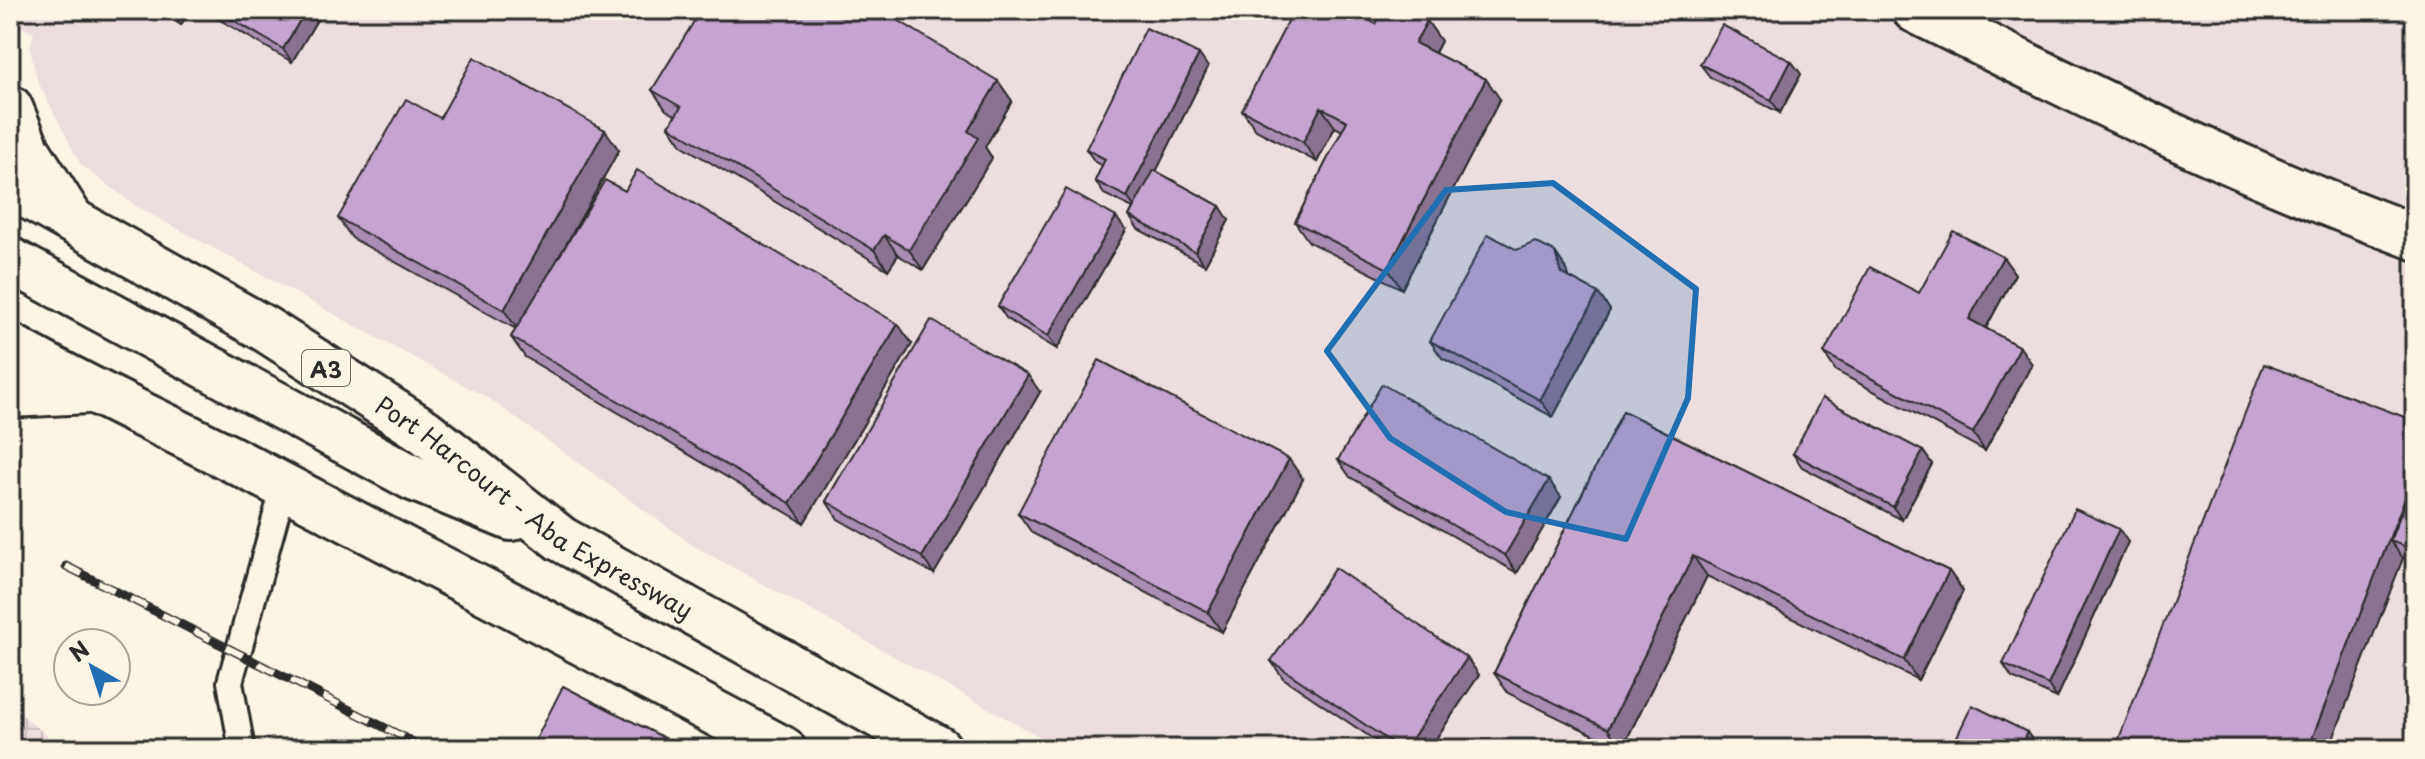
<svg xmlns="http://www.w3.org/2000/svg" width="2425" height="759" font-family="'Playpen Sans',sans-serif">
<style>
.built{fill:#ecddde}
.industrial{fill:url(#industrial-grid)}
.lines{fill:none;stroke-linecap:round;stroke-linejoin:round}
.service-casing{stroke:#2b2b2b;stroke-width:30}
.tertiary-casing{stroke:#2b2b2b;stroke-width:50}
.trunk-casing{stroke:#2b2b2b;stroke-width:50}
.service{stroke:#fcf5e5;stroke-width:24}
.tertiary{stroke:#fcf5e5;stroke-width:44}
.trunk{stroke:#fcf5e5;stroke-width:44}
.rail-casing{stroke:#2b2b2b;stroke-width:9}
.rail{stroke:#fcf5e5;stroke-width:6;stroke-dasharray:18;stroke-linecap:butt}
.wall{fill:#a98db2;stroke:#2b2b2b;stroke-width:2}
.shaded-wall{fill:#8a7391;stroke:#2b2b2b;stroke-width:2}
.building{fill:#c5a4cf;stroke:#2b2b2b;stroke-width:2}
.marked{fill:#1f6fb2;fill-opacity:0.2;stroke:#1f6fb2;stroke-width:6;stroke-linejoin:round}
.labels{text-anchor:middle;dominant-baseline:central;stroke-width:6;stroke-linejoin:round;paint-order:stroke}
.shield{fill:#fcf5e5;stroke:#6a6863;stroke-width:2}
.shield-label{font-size:22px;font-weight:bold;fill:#2b2b2b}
.street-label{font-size:24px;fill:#2b2b2b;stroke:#fcf5e5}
</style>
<defs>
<pattern id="industrial-grid" width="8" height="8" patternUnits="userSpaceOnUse" patternTransform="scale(2)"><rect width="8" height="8" fill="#ecddde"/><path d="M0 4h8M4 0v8" fill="none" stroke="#cbbebf"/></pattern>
</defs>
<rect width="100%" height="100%" fill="#fcf5e5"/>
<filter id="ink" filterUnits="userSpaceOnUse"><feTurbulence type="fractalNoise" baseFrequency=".0125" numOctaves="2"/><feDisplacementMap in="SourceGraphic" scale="16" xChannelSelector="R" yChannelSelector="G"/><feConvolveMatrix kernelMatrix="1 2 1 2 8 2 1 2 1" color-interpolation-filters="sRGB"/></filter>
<g filter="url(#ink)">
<path class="built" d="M 10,10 L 2415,10 L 2415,749 L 1062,749 L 694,546 L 491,400 L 136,206 L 81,165 L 37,80 L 30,47 L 34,33 L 10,21 Z"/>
<path class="industrial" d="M 10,705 L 63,749 L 10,749 Z"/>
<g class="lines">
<g class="service-casing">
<path id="service" d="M 242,749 L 230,682 L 284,486"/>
</g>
<g class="tertiary-casing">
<path id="tertiary" d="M 1915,10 C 2079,92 2242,174 2415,237"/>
</g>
<g class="trunk-casing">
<g id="trunk">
<path d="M 10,108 L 28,151 L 69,216"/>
<path id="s1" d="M 10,186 L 265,329 L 424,431 L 561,539 L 939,749"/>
<path d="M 10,260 L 413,478 L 511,518"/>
<path d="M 10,346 C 87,390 168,426 247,467 C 426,560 605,654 783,749"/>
<path d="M 10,395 L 88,391"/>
</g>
</g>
<use href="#service" class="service"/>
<use href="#tertiary" class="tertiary"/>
<use href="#trunk" class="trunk"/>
<g class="rail-casing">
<path id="rail" d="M 66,566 L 427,749"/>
</g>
<use href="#rail" class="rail"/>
</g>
<g class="wall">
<path d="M 156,10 L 190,10 L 181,25 Z"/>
<path d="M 203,10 L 306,10 L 318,18 L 292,62 Z"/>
<path d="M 1427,21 L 1441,41 L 1435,53 L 1500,99 L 1402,289 L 1309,242 L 1295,222 L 1342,131 L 1335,127 L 1317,162 L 1256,130 L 1242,110 L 1376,24 Z"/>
<path d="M 1791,61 L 1801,74 L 1780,113 L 1710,77 L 1700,64 Z"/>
<path d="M 1208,67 L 1156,171 L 1229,220 L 1205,265 L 1138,229 L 1129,216 L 1133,208 L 1104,194 L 1095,181 L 1102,166 L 1095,162 L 1086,149 Z"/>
<path d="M 998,81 L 1012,101 L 985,147 L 992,158 L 923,270 L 898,255 L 888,270 L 683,146 L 669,126 L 675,115 L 666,110 L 652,90 Z"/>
<path d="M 440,118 L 619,150 L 560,254 L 625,191 L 912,344 L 804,523 L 525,357 L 511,337 L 516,329 L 352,238 L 338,218 Z"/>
<path d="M 1126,230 L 1057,349 L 1007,319 L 998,306 Z"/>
<path d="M 1517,250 L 1555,252 L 1567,270 L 1569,278 L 1598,293 L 1610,310 L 1553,417 L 1442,358 L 1430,341 Z"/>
<path d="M 2003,257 L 2015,274 L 1986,328 L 2032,364 L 1985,451 L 1836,371 L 1824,353 L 1919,293 Z"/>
<path d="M 1040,392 L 934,574 L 838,519 L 826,501 Z"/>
<path d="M 1623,411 L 1949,571 L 1963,591 L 1918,680 L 1707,576 L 1622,749 L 1508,693 L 1494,673 Z"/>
<path d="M 2415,421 L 2415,563 L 2403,558 L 2329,749 Z"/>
<path d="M 1923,451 L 1932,464 L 1902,520 L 1802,467 L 1793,454 Z"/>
<path d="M 1338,460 L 1561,497 L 1517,573 L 1350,477 Z"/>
<path d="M 1303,479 L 1222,632 L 1032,533 L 1018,513 Z"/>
<path d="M 2128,542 L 2057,698 L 2012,678 L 2003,664 Z"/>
<path d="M 1467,658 L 1479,675 L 1429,749 L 1388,749 L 1283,678 L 1271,661 Z"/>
</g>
<g class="shaded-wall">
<path d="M 173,10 L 190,10 L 181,25 L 172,12 Z"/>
<path d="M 306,10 L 312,10 L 318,18 L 292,62 L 283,49 Z"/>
<path d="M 1427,21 L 1441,41 L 1429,63 L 1415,43 Z"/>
<path d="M 1199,54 L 1208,67 L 1137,210 L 1127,197 Z"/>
<path d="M 1791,61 L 1801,74 L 1780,113 L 1771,100 Z"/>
<path d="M 1486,79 L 1500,99 L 1402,289 L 1388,269 Z"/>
<path d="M 998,81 L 1012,101 L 985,147 L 992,158 L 923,270 L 909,250 L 968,131 Z"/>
<path d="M 1321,107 L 1335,127 L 1317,162 L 1303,142 Z"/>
<path d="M 605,130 L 619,150 L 518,330 L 504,310 Z"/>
<path d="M 1220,206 L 1229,220 L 1205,265 L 1195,252 Z"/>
<path d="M 1116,217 L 1126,230 L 1057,349 L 1048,336 Z"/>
<path d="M 884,235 L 898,255 L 888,270 L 874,250 Z"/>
<path d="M 1555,252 L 1567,270 L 1573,290 L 1561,273 Z"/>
<path d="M 2003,257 L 2015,274 L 1981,337 L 1969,319 Z"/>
<path d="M 1598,293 L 1610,310 L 1553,417 L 1540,400 Z"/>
<path d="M 898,324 L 912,344 L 804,523 L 790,503 Z"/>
<path d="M 2020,347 L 2032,364 L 1985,451 L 1973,433 Z"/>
<path d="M 1028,375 L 1040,392 L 934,574 L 922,557 Z"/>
<path d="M 1923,451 L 1932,464 L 1902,520 L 1893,507 Z"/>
<path d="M 1289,459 L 1303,479 L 1222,632 L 1208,612 Z"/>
<path d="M 2415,472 L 2415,528 L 2390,541 L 2403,558 L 2329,749 L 2308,749 Z"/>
<path d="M 1549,480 L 1561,497 L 1517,573 L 1505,555 Z"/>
<path d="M 2119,529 L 2128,542 L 2057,698 L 2048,685 Z"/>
<path d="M 1693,556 L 1707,576 L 1622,749 L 1608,729 Z"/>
<path d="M 1949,571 L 1963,591 L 1918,680 L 1904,660 Z"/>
<path d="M 1467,658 L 1479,675 L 1429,749 L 1405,749 Z"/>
<path d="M 2027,732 L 2039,749 L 2019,749 Z"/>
</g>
<g class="building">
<path d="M 216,10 L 306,10 L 283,49 Z"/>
<path d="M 701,10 L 881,10 L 998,81 L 968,131 L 978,138 L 909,250 L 884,235 L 874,250 L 669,126 L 681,107 L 652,90 Z"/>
<path d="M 1294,10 L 1348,10 L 1376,24 L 1383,10 L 1406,10 L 1427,21 L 1415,43 L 1486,79 L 1388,269 L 1295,222 L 1347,121 L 1321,107 L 1303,142 L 1242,110 Z"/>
<path d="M 1722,25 L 1791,61 L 1771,100 L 1700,64 Z"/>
<path d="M 1146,28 L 1199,54 L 1127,197 L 1095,181 L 1105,159 L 1086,149 Z"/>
<path d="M 474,57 L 605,130 L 504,310 L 338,218 L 406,99 L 440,118 Z"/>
<path d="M 637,170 L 898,324 L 790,503 L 511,337 L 605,180 L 625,191 Z"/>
<path d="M 1154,170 L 1220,206 L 1195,252 L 1129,216 Z"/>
<path d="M 1066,189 L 1116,217 L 1048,336 L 998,306 Z"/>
<path d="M 1953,231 L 2003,257 L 1969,319 L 2020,347 L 1973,433 L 1824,353 L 1870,267 L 1919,293 Z"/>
<path d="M 1488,234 L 1517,250 L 1535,242 L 1555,252 L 1561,273 L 1598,293 L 1540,400 L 1430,341 Z"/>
<path d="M 931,320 L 1028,375 L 922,557 L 826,501 Z"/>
<path d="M 1099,360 L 1289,459 L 1208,612 L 1018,513 Z"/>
<path d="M 2264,364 L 2415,421 L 2415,472 L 2308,749 L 2115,749 Z"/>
<path d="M 1382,384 L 1549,480 L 1505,555 L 1338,460 Z"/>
<path d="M 1822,398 L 1923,451 L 1893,507 L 1793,454 Z"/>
<path d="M 1623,411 L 1949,571 L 1904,660 L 1693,556 L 1608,729 L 1494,673 Z"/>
<path d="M 2415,478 L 2415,550 L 2390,541 Z"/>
<path d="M 2075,509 L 2119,529 L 2048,685 L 2003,664 Z"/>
<path d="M 1335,568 L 1467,658 L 1405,749 L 1401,749 L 1271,661 Z"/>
<path d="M 563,686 L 686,749 L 531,749 Z"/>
<path d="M 1972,705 L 2027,732 L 2019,749 L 1951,749 Z"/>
</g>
</g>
<path class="marked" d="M 1553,183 L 1696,289 L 1688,398 L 1626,539 L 1506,512 L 1390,438 L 1327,351 L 1446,190 Z"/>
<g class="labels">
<rect class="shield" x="302" y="350" width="48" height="36" rx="6"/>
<g class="shield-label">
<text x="326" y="368">A3</text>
</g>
<g class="street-label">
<text stroke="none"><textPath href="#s1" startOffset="616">Port Harcourt - Aba Expressway</textPath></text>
</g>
</g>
<rect width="2425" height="759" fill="none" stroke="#fcf5e5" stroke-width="40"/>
<rect x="20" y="20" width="2385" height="719" fill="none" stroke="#2b2b2b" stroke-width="3" filter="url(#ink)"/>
<g transform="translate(92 667) rotate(321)"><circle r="38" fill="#fcf5e5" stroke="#a8a49b" stroke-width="2"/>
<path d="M0-6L14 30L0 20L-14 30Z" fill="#1f6fb2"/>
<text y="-12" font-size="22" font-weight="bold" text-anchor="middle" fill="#2b2b2b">N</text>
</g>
</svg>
